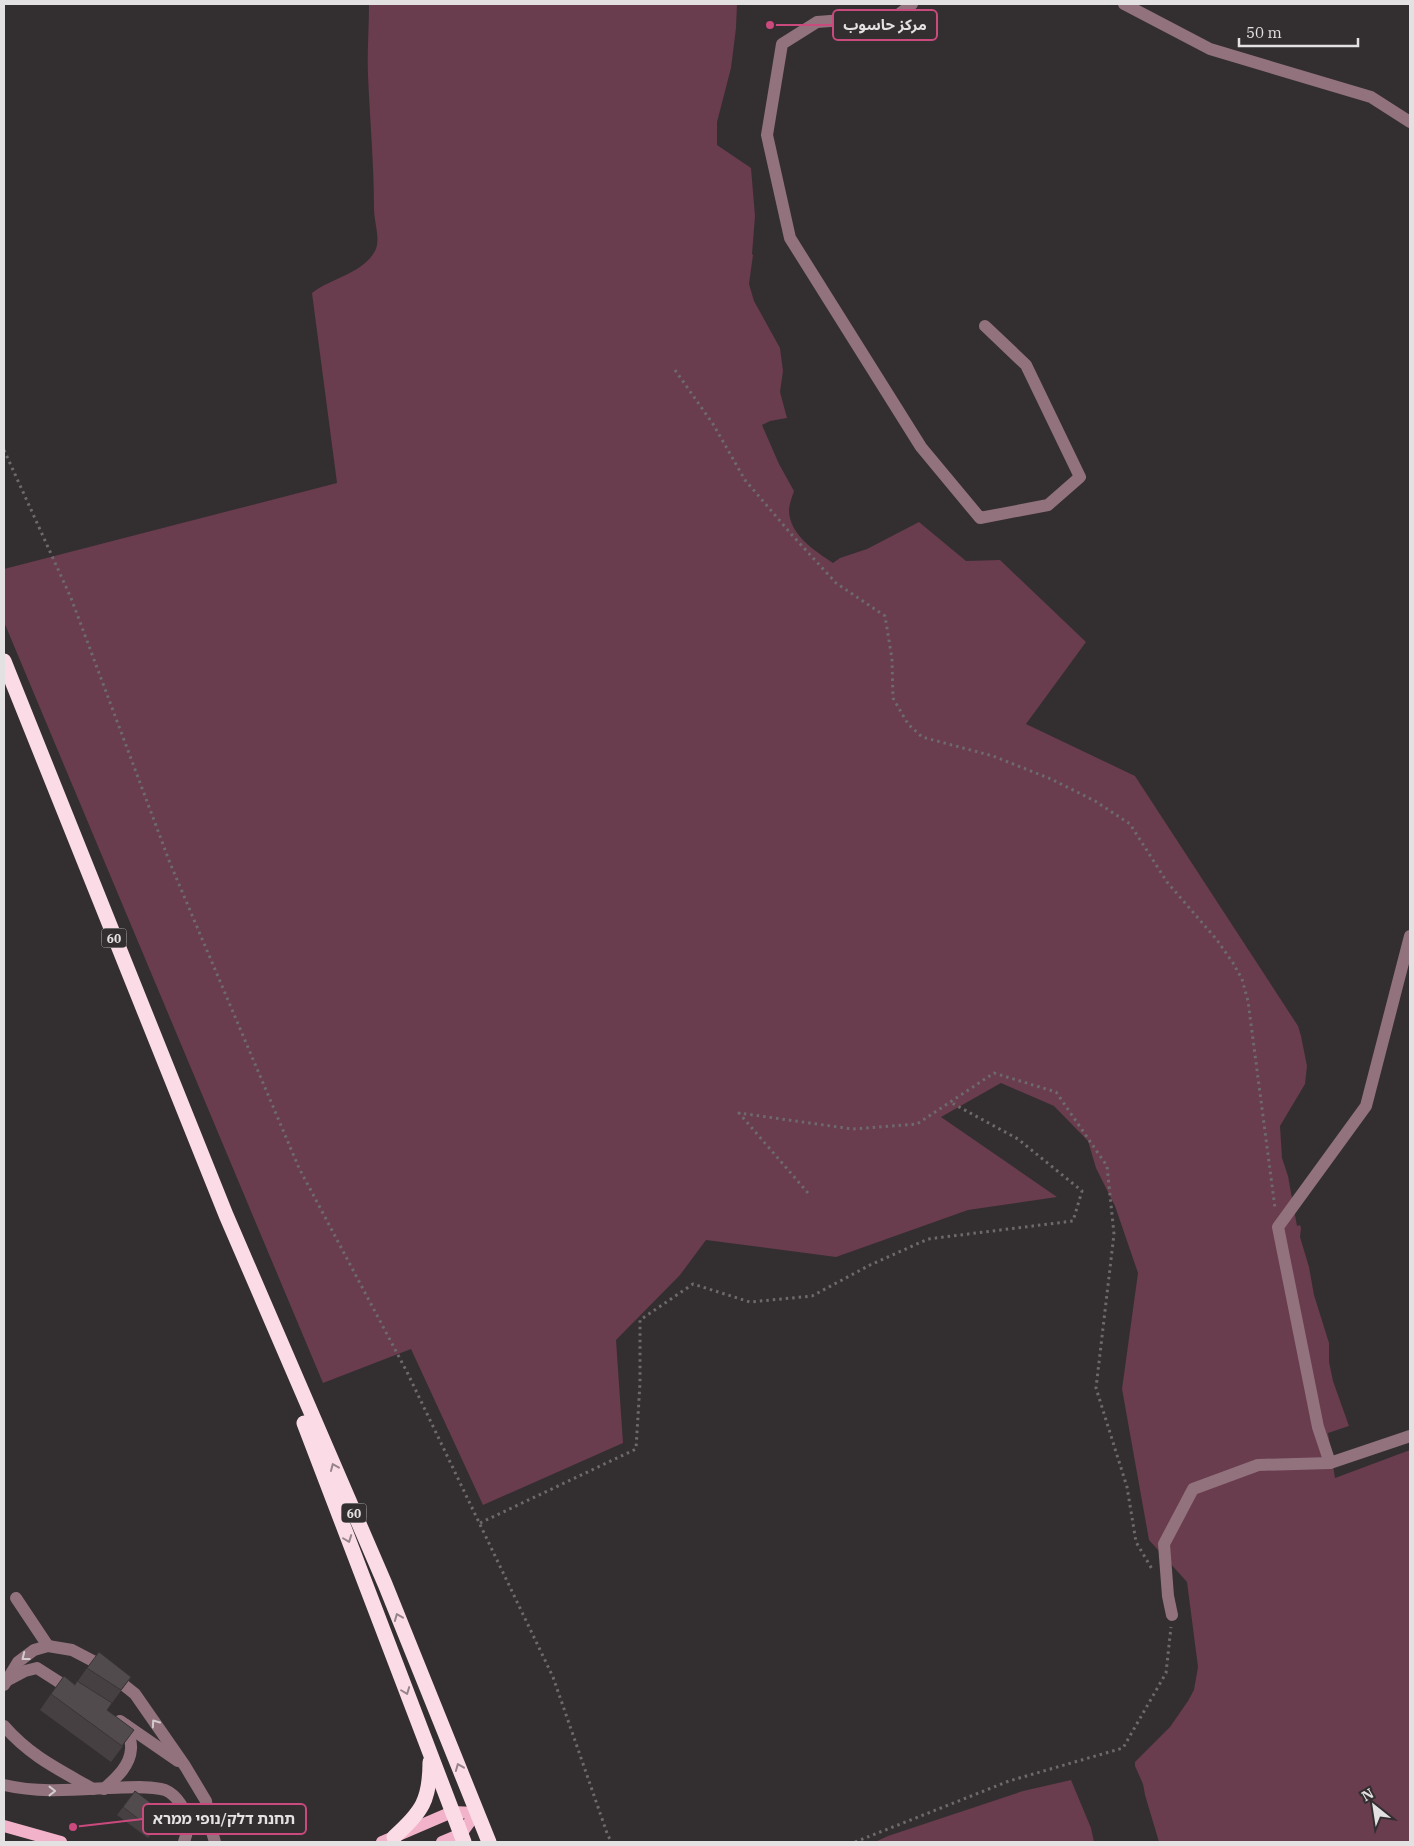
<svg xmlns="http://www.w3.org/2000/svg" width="1414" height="1846" font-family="'IBM Plex Serif','Noto Sans Arabic','Noto Sans Hebrew',serif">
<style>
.green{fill:#693c4e}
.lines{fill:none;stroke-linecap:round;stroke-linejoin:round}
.path{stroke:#6e6a6c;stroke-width:3;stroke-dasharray:2.5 4;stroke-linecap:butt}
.minor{stroke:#91727d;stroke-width:12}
.major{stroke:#f2b3ca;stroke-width:12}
.highway{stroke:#fbdce6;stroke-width:15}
.wall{fill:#464042}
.building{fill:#514b4d;stroke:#393436}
.oneway{stroke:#97858b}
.oneway2{stroke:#d3cbce}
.labels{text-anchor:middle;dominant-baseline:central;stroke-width:5;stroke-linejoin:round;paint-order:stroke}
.shield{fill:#332e30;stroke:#afabad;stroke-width:1}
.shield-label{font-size:12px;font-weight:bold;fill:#e4e1e2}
.leader{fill:none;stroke:#ca4a7d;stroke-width:2}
.callout-dot{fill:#ca4a7d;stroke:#332e30;stroke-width:2}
.callout{fill:#332e30;stroke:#ca4a7d;stroke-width:2}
.callout-label{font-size:15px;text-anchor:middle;font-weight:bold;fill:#e4e1e2}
</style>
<rect width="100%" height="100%" fill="#332e30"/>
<g class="green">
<path d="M 369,4 L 737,4 L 736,28 L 731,68 L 717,122 L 717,145 L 751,168 L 755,216 L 752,254 L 753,255 L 749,284 L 754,301 L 780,348 L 783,371 L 780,392 L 787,418 L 770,421 L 762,425 L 779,464 L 794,491 C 792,497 789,505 789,511 C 790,535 814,550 833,563 L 840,558 L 867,549 L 919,522 L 966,561 L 1000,560 L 1086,642 L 1026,724 L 1135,776 L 1298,1026 L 1301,1036 L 1307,1066 L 1305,1084 L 1280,1126 L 1282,1158 L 1288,1176 L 1297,1226 L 1300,1225 L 1301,1228 L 1300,1237 L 1309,1267 L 1314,1295 L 1329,1343 L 1329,1362 L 1333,1381 L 1349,1426 L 1328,1433 L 1335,1478 L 1410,1450 L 1410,1842 L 1159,1842 L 1145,1795 L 1143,1784 L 1135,1766 L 1135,1762 L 1170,1727 L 1188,1701 L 1194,1690 L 1198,1667 L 1187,1582 L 1149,1540 L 1122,1389 L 1138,1273 L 1115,1206 L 1096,1168 L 1088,1141 L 1054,1106 L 1001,1083 L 941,1117 L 1057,1197 L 968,1210 L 836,1257 L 706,1240 L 680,1275 L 616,1340 L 623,1443 L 483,1505 L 411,1349 L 323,1383 L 4,622 L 4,569 L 337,483 L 312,293 C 331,278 362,274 375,251 C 381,240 374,222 374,209 C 374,165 370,121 368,76 C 367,52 369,28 369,4 Z"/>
<path d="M 1071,1780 L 1091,1828 L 1094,1842 L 875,1842 L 888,1836 L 1023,1791 Z"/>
</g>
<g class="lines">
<g class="path">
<path d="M 675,370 L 713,424 L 745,480 L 792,535 L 836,583 L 885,616 L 892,659 L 893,698 L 908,724 L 922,737 L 993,756 L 1051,779 L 1095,801 L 1130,824 L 1167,882 L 1217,940 L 1233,963 L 1242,979 L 1248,1001 L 1275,1208"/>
<path d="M 4,450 L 71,598 L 170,863 L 299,1168 L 407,1372 L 553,1677 L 608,1836 L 612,1842"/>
<path d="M 808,1193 L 739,1113 L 852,1129 L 917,1124 L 994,1073 L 1056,1092 L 1107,1166 L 1114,1234 L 1096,1388 L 1127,1487 L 1136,1542 L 1152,1569"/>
<path d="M 480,1523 L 636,1449 L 640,1383 L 640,1320 L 693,1284 L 750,1302 L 812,1296 L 870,1265 L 928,1239 L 1073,1221 L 1082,1191 L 1018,1139 L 950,1102"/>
<path d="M 855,1842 L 1009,1781 L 1123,1748 L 1166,1673 L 1171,1627"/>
</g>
<g class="minor">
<path d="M 912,4 L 897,16 L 817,22 L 782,44 L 767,135 L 790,238 L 921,447 L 980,518 L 1048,505 L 1080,477 L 1026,365 L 985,326"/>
<path d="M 1124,4 L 1210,49 L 1371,97 L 1410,122"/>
<path d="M 1330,1463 L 1318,1427 L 1278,1227 L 1366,1106 L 1410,936"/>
<path d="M 16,1598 L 48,1646"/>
<path d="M 1172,1615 L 1168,1596 L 1164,1544 L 1193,1489 L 1258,1465 L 1330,1463 L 1410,1436"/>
<path d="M 8,1680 L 25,1671 L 37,1668 L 73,1691"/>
<path d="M 4,1685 L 18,1662 L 34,1650 L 48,1646 L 72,1650 L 95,1662 L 135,1694 L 185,1766 L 206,1801 L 209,1822 L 215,1842"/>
<path d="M 120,1721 L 178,1761"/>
<path d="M 4,1726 C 30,1756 58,1769 93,1789"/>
<path d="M 4,1785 C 38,1793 72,1790 107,1788 C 125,1788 148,1785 165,1790 C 177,1795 187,1811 188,1824 C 188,1830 186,1836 184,1842"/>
<path d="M 104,1789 C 116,1778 130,1766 131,1749 C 132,1742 128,1732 126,1725"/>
</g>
<g class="major">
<path d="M 4,1826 L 61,1842"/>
<path d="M 382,1842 L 452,1812 L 476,1813"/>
<path d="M 442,1842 L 461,1834 L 476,1813"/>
</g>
<g class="highway">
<path d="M 4,661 L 226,1215 L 385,1584 L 489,1842"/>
<path d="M 304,1423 L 464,1842"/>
<path d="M 394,1837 C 422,1812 430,1800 430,1762"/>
</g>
</g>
<g class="wall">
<path d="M 87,1668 L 131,1677 L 107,1710 L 123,1746 L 111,1762 L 40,1710 L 51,1694 L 75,1685 Z"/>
<path d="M 135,1791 L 165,1814 L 148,1838 L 117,1815 Z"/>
</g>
<g class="building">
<path d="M 99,1652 L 131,1677 L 121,1690 L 87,1668 Z"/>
<path d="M 64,1676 L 75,1685 L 77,1681 L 112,1703 L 107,1710 L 134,1730 L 122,1746 L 51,1694 Z"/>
<path d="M 135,1791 L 165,1814 L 153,1830 L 123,1807 Z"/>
</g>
<defs><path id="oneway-chevron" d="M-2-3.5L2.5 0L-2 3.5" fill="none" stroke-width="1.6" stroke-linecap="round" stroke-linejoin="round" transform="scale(1.25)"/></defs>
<g class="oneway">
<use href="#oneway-chevron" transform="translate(334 1467) rotate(-113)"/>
<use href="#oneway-chevron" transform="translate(348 1539) rotate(69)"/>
<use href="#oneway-chevron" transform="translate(398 1617) rotate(-112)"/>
<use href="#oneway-chevron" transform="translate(406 1691) rotate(69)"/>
<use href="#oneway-chevron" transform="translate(459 1767) rotate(-112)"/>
</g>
<g class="oneway2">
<use href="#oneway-chevron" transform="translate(25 1657) rotate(142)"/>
<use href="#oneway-chevron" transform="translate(155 1723) rotate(-125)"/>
<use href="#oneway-chevron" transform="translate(52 1791)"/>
</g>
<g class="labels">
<g class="shield">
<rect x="101.5" y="928.5" width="25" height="19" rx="4"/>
<rect x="341.5" y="1503.5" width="25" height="19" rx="4"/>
</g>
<g class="shield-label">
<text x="114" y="938">60</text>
<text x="354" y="1513">60</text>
</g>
</g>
<path class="leader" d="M770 25L833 25M73 1827L143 1819"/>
<g class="callout-dot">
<circle cx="770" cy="25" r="5"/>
<circle cx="73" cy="1827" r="5"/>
</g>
<g class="callout">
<rect x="833" y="10" width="104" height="30" rx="5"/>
<rect x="143" y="1804" width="163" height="30" rx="5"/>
</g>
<g class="callout-label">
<text x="885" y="30">مركز حاسوب</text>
<text x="224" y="1824">תחנת דלק/נופי ממרא</text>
</g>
<rect width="1414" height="1846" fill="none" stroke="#e4e1e2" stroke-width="10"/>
<g transform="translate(1374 1806) rotate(330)" stroke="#332e30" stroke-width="4" paint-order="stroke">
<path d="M0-4L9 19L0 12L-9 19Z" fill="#e4e1e2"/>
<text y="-8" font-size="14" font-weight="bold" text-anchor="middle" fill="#e4e1e2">N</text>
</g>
<path d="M1239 38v8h119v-8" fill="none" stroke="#e4e1e2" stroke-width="2.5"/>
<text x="1246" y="38" font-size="15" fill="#e4e1e2" stroke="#332e30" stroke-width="4" paint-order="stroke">50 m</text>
</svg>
